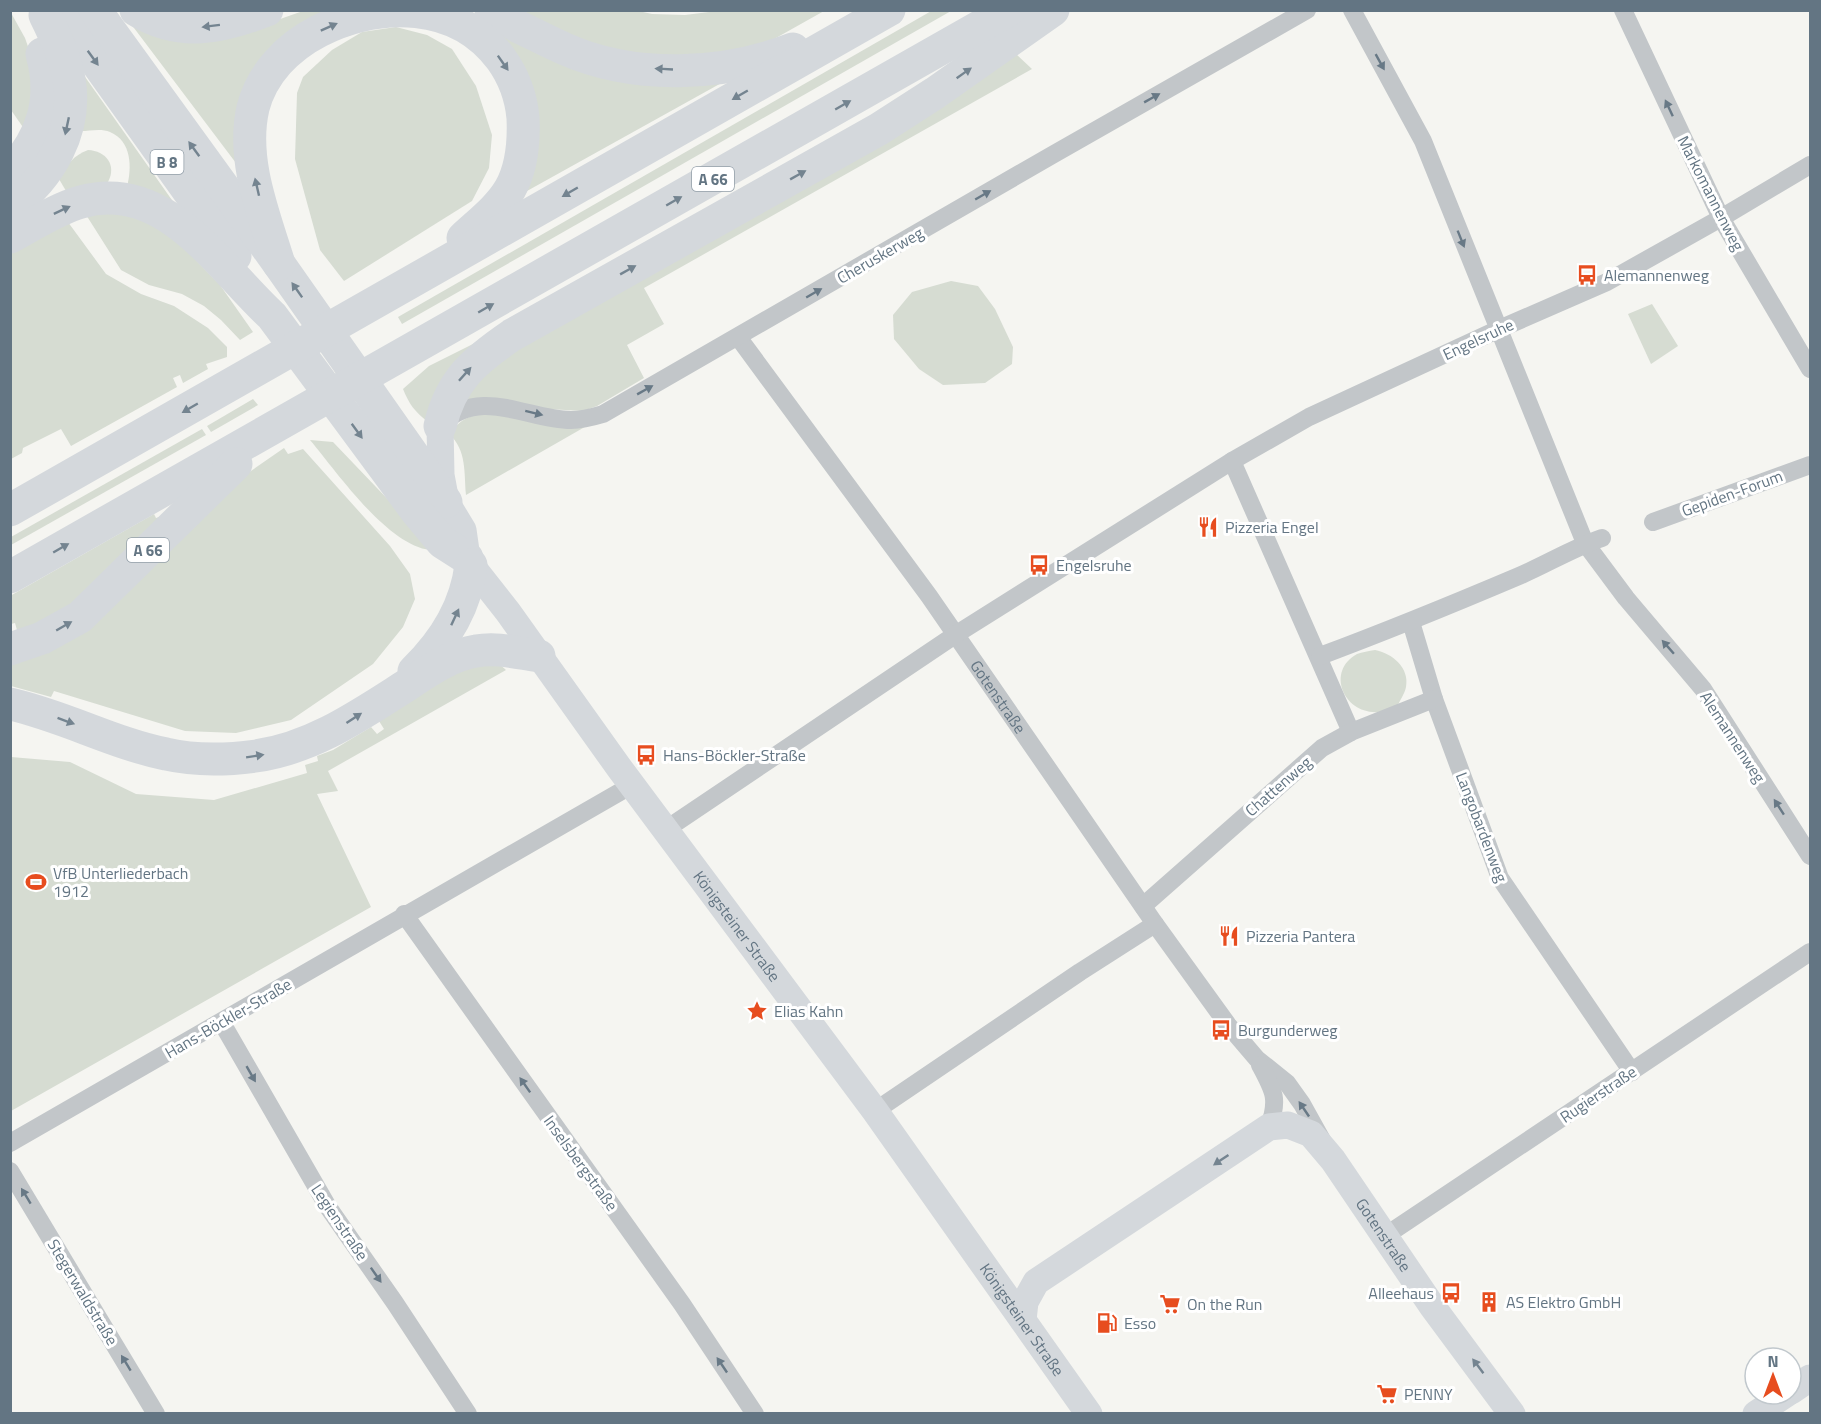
<svg xmlns="http://www.w3.org/2000/svg" width="1821" height="1424" font-family="'Titillium Web',sans-serif">
<style>
.green{fill:#d6dcd2}
.lines{fill:none;stroke-linecap:round;stroke-linejoin:round}
.street{stroke:#c2c6c9;stroke-width:18}
.secondary{stroke:#d4d8dc;stroke-width:27}
.highway{stroke:#d4d8dc;stroke-width:33}
.oneway{fill:#748490}
.oneway2{fill:#687986}
.labels{text-anchor:middle;dominant-baseline:central;stroke-width:6;stroke-linejoin:round;paint-order:stroke}
.shield{fill:#fff;stroke:#929ea8;stroke-width:1.5}
.shield-label{font-size:15px;font-weight:bold;fill:#637583}
.street-label{font-size:16px;fill:#637583;stroke:#fff}
.poi-label{font-size:16px;fill:#637583;stroke:#fff;text-anchor:start}
</style>
<rect width="100%" height="100%" fill="#f5f5f1"/>
<g class="green">
<path d="M 634,10 L 652,14 L 685,15 L 725,10 L 824,11 L 767,43 L 713,57 L 640,56 L 586,42 L 521,11 Z"/>
<path d="M 933,10 L 951,11 L 402,324 L 398,317 Z"/>
<path d="M 10,11 L 25,38 L 34,64 L 27,133 L 11,110 Z"/>
<path d="M 303,11 L 341,11 L 286,35 L 242,171 L 131,24 L 263,25 Z"/>
<path d="M 467,11 L 476,14 L 725,81 L 518,196 L 534,127 Z"/>
<path d="M 396,27 L 427,35 L 452,49 L 476,86 L 492,135 L 489,168 L 472,201 L 344,281 L 320,250 L 295,159 L 297,93 L 303,77 L 332,50 L 362,32 Z"/>
<path d="M 1015,53 L 1032,69 L 644,288 L 664,324 L 627,345 L 644,378 L 597,406 L 583,411 L 456,404 L 484,368 Z"/>
<path d="M 83,74 L 174,203 L 127,187 C 132,168 132,141 110,132 C 101,128 90,131 81,131 Z"/>
<path d="M 88,150 C 106,151 117,165 108,182 L 69,196 L 59,179 C 67,164 73,156 88,150 Z"/>
<path d="M 83,210 L 153,216 L 220,285 L 253,332 L 240,340 L 221,320 L 204,306 L 182,294 L 149,285 L 121,270 Z"/>
<path d="M 65,218 L 106,274 L 141,294 L 174,306 L 208,328 L 227,347 L 227,357 L 206,364 L 208,369 L 183,383 L 180,375 L 173,378 L 177,387 L 71,446 L 61,429 L 23,448 L 22,453 L 11,459 L 11,246 Z"/>
<path d="M 951,281 L 978,286 L 995,309 L 1013,347 L 1012,364 L 985,383 L 943,385 L 919,369 L 894,339 L 893,315 L 912,292 Z"/>
<path d="M 1652,304 L 1678,346 L 1651,364 L 1628,314 Z"/>
<path d="M 475,343 L 428,422 C 415,412 409,404 403,389 L 429,366 Z"/>
<path d="M 253,399 L 258,405 L 211,432 L 207,426 Z"/>
<path d="M 496,412 L 590,424 L 466,495 C 464,473 467,450 449,434 C 464,415 473,415 496,412 Z"/>
<path d="M 202,429 L 206,435 L 11,545 L 11,537 Z"/>
<path d="M 310,440 L 333,442 L 398,510 L 430,550 C 387,545 337,472 310,440 Z"/>
<path d="M 284,448 L 288,454 L 303,449 L 390,546 L 410,574 L 415,599 L 403,627 L 373,664 L 291,720 L 236,733 L 185,731 L 54,691 L 51,697 L 11,686 L 10,662 L 212,498 Z"/>
<path d="M 154,514 L 156,518 L 165,515 L 94,594 L 19,637 L 15,623 L 11,624 L 10,596 Z"/>
<path d="M 1375,650 C 1392,653 1410,668 1406,687 C 1405,693 1400,700 1398,705 C 1394,707 1389,710 1385,711 C 1347,720 1323,673 1357,654 C 1362,652 1369,651 1375,650 Z"/>
<path d="M 496,661 L 506,670 L 328,771 L 338,791 L 317,794 L 371,907 L 11,1111 L 11,757 L 70,762 L 136,794 L 214,800 L 307,773 L 305,765 L 318,761 L 317,756 L 333,750 L 371,727 L 377,734 L 384,729 L 379,721 L 442,672 Z"/>
</g>
<g class="lines">
<g class="street">
<path d="M 1352,10 L 1423,141 L 1585,543 L 1626,598 L 1703,689 L 1810,856"/>
<path d="M 1623,10 L 1721,218 L 1810,369"/>
<path id="s1" d="M 738,337 L 929,596 L 1155,924 L 1228,1025 L 1257,1059 L 1287,1083 L 1302,1104 L 1322,1140"/>
<path d="M 442,424 C 480,386 528,420 571,420 C 582,420 593,417 603,414 L 1054,154 L 1307,10"/>
<path d="M 1232,461 L 1351,732"/>
<path d="M 1653,522 L 1810,465"/>
<path d="M 1411,622 L 1434,699 L 1500,878 L 1632,1072"/>
<path d="M 1320,656 C 1387,631 1453,604 1519,576 C 1547,564 1573,548 1602,538"/>
<path d="M 665,830 L 955,635 L 1232,461 L 1309,417 L 1497,330 L 1607,282 L 1721,218 L 1810,165"/>
<path d="M 1143,906 L 1322,748 L 1351,732 L 1434,699"/>
<path d="M 404,914 L 682,1304 L 755,1414"/>
<path d="M 222,1023 L 328,1207 L 395,1303 L 468,1414"/>
<path d="M 1260,1065 C 1274,1091 1279,1099 1269,1127"/>
<path d="M 875,1111 L 1080,972 L 1155,924"/>
<path d="M 10,1143 L 632,785"/>
<path d="M 10,1171 L 156,1414"/>
<path d="M 1385,1236 L 1810,952"/>
</g>
<g class="secondary">
<path id="s2" d="M 440,426 L 441,475 L 446,502 L 463,530 L 467,558 L 471,565 L 508,612 L 620,769 L 875,1111 L 1089,1414"/>
<path id="s3" d="M 1023,1320 L 1025,1302 L 1036,1282 L 1269,1127 L 1288,1125 L 1311,1134 L 1333,1160 L 1432,1306 L 1512,1414"/>
<path d="M 1791,1391 L 1810,1378"/>
<path d="M 1756,1414 L 1786,1394"/>
</g>
<g class="highway">
<path d="M 59,10 L 235,256"/>
<path d="M 95,10 L 279,264 L 446,502"/>
<path d="M 136,10 C 180,37 221,28 267,10"/>
<path d="M 491,10 C 501,15 510,22 519,27 C 534,34 549,42 565,49 C 635,80 723,76 793,49"/>
<path d="M 10,173 C 42,138 55,100 42,54"/>
<path d="M 10,207 C 50,178 78,130 69,79 C 65,57 55,35 45,15"/>
<path d="M 10,237 C 33,225 56,209 81,202 C 165,178 219,267 272,316 L 417,512 L 442,542 L 467,558"/>
<path d="M 279,264 C 264,215 241,160 253,108 C 262,73 288,47 319,31 C 380,1 457,0 501,59 C 514,77 521,96 523,118 C 524,141 522,168 510,189 C 499,208 479,223 463,238"/>
<path d="M 440,426 C 451,380 474,361 512,335 L 879,129 L 935,93 L 1053,10"/>
<path d="M 10,510 L 889,10"/>
<path d="M 10,577 L 1009,10"/>
<path d="M 10,649 L 42,638 L 80,617 L 236,464"/>
<path d="M 414,671 C 444,642 466,607 471,565"/>
<path d="M 10,704 C 64,716 112,743 166,754 C 196,761 226,760 256,756 C 313,748 360,715 407,685 C 428,671 451,655 476,651 C 497,647 518,653 539,656"/>
</g>
</g>
<defs><path id="oneway-solid" d="M-6-.8H1V-3.2L6.5 0L1 3.2V.8H-6Z" transform="scale(1.5)"/></defs>
<g class="oneway">
<use href="#oneway-solid" transform="translate(211 26) rotate(173)"/>
<use href="#oneway-solid" transform="translate(329 27) rotate(-24)"/>
<use href="#oneway-solid" transform="translate(93 58) rotate(54)"/>
<use href="#oneway-solid" transform="translate(503 63) rotate(55)"/>
<use href="#oneway-solid" transform="translate(664 69) rotate(-177)"/>
<use href="#oneway-solid" transform="translate(964 73) rotate(-35)"/>
<use href="#oneway-solid" transform="translate(740 95) rotate(150)"/>
<use href="#oneway-solid" transform="translate(843 105) rotate(-30)"/>
<use href="#oneway-solid" transform="translate(67 126) rotate(102)"/>
<use href="#oneway-solid" transform="translate(194 149) rotate(-126)"/>
<use href="#oneway-solid" transform="translate(798 175) rotate(-29)"/>
<use href="#oneway-solid" transform="translate(257 187) rotate(-103)"/>
<use href="#oneway-solid" transform="translate(570 192) rotate(150)"/>
<use href="#oneway-solid" transform="translate(674 201) rotate(-30)"/>
<use href="#oneway-solid" transform="translate(62 210) rotate(-25)"/>
<use href="#oneway-solid" transform="translate(628 270) rotate(-29)"/>
<use href="#oneway-solid" transform="translate(297 290) rotate(-125)"/>
<use href="#oneway-solid" transform="translate(486 308) rotate(-30)"/>
<use href="#oneway-solid" transform="translate(465 374) rotate(-48)"/>
<use href="#oneway-solid" transform="translate(190 408) rotate(150)"/>
<use href="#oneway-solid" transform="translate(357 431) rotate(54)"/>
<use href="#oneway-solid" transform="translate(61 548) rotate(-30)"/>
<use href="#oneway-solid" transform="translate(455 617) rotate(-65)"/>
<use href="#oneway-solid" transform="translate(64 626) rotate(-30)"/>
<use href="#oneway-solid" transform="translate(354 718) rotate(-33)"/>
<use href="#oneway-solid" transform="translate(66 721) rotate(20)"/>
<use href="#oneway-solid" transform="translate(255 756) rotate(-9)"/>
<use href="#oneway-solid" transform="translate(1221 1160) rotate(146)"/>
<use href="#oneway-solid" transform="translate(1478 1366) rotate(-127)"/>
</g>
<g class="oneway2">
<use href="#oneway-solid" transform="translate(1380 62) rotate(61)"/>
<use href="#oneway-solid" transform="translate(1152 98) rotate(-29)"/>
<use href="#oneway-solid" transform="translate(1669 108) rotate(-115)"/>
<use href="#oneway-solid" transform="translate(983 195) rotate(-30)"/>
<use href="#oneway-solid" transform="translate(1461 239) rotate(68)"/>
<use href="#oneway-solid" transform="translate(814 293) rotate(-30)"/>
<use href="#oneway-solid" transform="translate(645 390) rotate(-29)"/>
<use href="#oneway-solid" transform="translate(534 413) rotate(14)"/>
<use href="#oneway-solid" transform="translate(1668 647) rotate(-131)"/>
<use href="#oneway-solid" transform="translate(1779 807) rotate(-123)"/>
<use href="#oneway-solid" transform="translate(251 1074) rotate(60)"/>
<use href="#oneway-solid" transform="translate(525 1085) rotate(-125)"/>
<use href="#oneway-solid" transform="translate(1304 1109) rotate(-124)"/>
<use href="#oneway-solid" transform="translate(26 1196) rotate(-121)"/>
<use href="#oneway-solid" transform="translate(376 1275) rotate(55)"/>
<use href="#oneway-solid" transform="translate(126 1363) rotate(-121)"/>
<use href="#oneway-solid" transform="translate(722 1365) rotate(-124)"/>
</g>
<defs>
<g id="bus-bare" transform="scale(1.62)"><path d="M-5-6H5V4H4V6H2V4H-2V6H-4V4H-5ZM-3.5-4V0h7V-4ZM-3.5 1.2v1.5H-2V1.2ZM2 1.2v1.5H3.5V1.2Z" fill="#e74d1f" stroke="#fff" stroke-width="2.5" paint-order="stroke"/></g>
<g id="restaurant-bare" transform="scale(1.62)"><path d="M-5-6h1v4h1v-4h1v4h1v-4h1v5L-1.5 .5V6h-2V.5L-5-1ZM5-6V6H3V1.5H1.5Q1.5-4 5-6Z" fill="#e74d1f" stroke="#fff" stroke-width="2.5" paint-order="stroke"/></g>
<g id="stadium-bare" transform="scale(1.62)"><path d="M0-5a6.5 5 0 1 0 0 10a6.5 5 0 1 0 0-10ZM-3.5-1.8h7v3.6h-7Z" fill="#e74d1f" stroke="#fff" stroke-width="2.5" paint-order="stroke"/></g>
<g id="sight-bare" transform="scale(1.62)"><path d="M0-6L1.8-2.2L6-1.7L2.9 1.2L3.7 5.4L0 3.3L-3.7 5.4L-2.9 1.2L-6-1.7L-1.8-2.2Z" fill="#e74d1f" stroke="#fff" stroke-width="2.5" paint-order="stroke"/></g>
<g id="building-bare" transform="scale(1.62)"><path d="M-4-6H4V6H1V3H-1V6H-4ZM-2.5-4.3h1.7v1.8h-1.7ZM.8-4.3h1.7v1.8H.8ZM-2.5-1h1.7V.8h-1.7ZM.8-1h1.7V.8H.8Z" fill="#e74d1f" stroke="#fff" stroke-width="2.5" paint-order="stroke"/></g>
<g id="supermarket-bare" transform="scale(1.62)"><path d="M-6-5.5h2.5l.6 2H6L4.5 2H-2.5L-4.4-4H-6ZM-1.5 3.2a1.3 1.3 0 1 0 .1 0ZM3 3.2a1.3 1.3 0 1 0 .1 0Z" fill="#e74d1f" stroke="#fff" stroke-width="2.5" paint-order="stroke"/></g>
<g id="fuel-bare" transform="scale(1.62)"><path d="M-5.5-6h7V0h2V4h1.3V-2.5L3-4.5l.8-.8L6-3V5H2.5V1h-1V6h-7ZM-4.2-4.7v3.2H.2V-4.7Z" fill="#e74d1f" stroke="#fff" stroke-width="2.5" paint-order="stroke"/></g>
</defs>
<g fill-rule="evenodd">
<use href="#bus-bare" x="1587" y="275"/>
<use href="#restaurant-bare" x="1208" y="527"/>
<use href="#bus-bare" x="1039" y="565"/>
<use href="#bus-bare" x="646" y="755"/>
<use href="#stadium-bare" x="36" y="882"/>
<use href="#restaurant-bare" x="1229" y="936"/>
<use href="#sight-bare" x="757" y="1011"/>
<use href="#bus-bare" x="1221" y="1030"/>
<use href="#bus-bare" x="1451" y="1293"/>
<use href="#building-bare" x="1489" y="1302"/>
<use href="#supermarket-bare" x="1170" y="1304"/>
<use href="#fuel-bare" x="1107" y="1323"/>
<use href="#supermarket-bare" x="1387" y="1394"/>
</g>
<g class="labels">
<g class="shield">
<rect x="150.5" y="150" width="33" height="24" rx="4.5"/>
<rect x="692" y="167" width="42" height="24" rx="4.5"/>
<rect x="127" y="538" width="42" height="24" rx="4.5"/>
</g>
<g class="shield-label">
<text x="167" y="162">B 8</text>
<text x="713" y="179">A 66</text>
<text x="148" y="550">A 66</text>
</g>
<g class="street-label">
<text transform="translate(1711 193) rotate(63)">Markomannenweg</text>
<text transform="translate(880 255) rotate(-30)">Cheruskerweg</text>
<text transform="translate(1478 339) rotate(-25)">Engelsruhe</text>
<text transform="translate(1732 493) rotate(-20)">Gepiden-Forum</text>
<text stroke="none"><textPath href="#s1" startOffset="444">Gotenstraße</textPath></text>
<text transform="translate(1733 737) rotate(57)">Alemannenweg</text>
<text transform="translate(1278 786) rotate(-41)">Chattenweg</text>
<text transform="translate(1482 827) rotate(69)">Langobardenweg</text>
<text stroke="none"><textPath href="#s2" startOffset="594">Königsteiner Straße</textPath></text>
<text transform="translate(228 1018) rotate(-30)">Hans-Böckler-Straße</text>
<text transform="translate(1598 1094) rotate(-34)">Rugierstraße</text>
<text transform="translate(581 1163) rotate(54)">Inselsbergstraße</text>
<text transform="translate(340 1222) rotate(56)">Legienstraße</text>
<text stroke="none"><textPath href="#s3" startOffset="489">Gotenstraße</textPath></text>
<text transform="translate(83 1292) rotate(59)">Stegerwaldstraße</text>
<text stroke="none"><textPath href="#s2" startOffset="1080">Königsteiner Straße</textPath></text>
</g>
<g class="poi-label">
<text x="1604" y="275">Alemannenweg</text>
<text x="1225" y="527">Pizzeria Engel</text>
<text x="1056" y="565">Engelsruhe</text>
<text x="663" y="755">Hans-Böckler-Straße</text>
<text x="53" y="873">VfB Unterliederbach<tspan x="53" dy="18">1912</tspan></text>
<text x="1246" y="936">Pizzeria Pantera</text>
<text x="774" y="1011">Elias Kahn</text>
<text x="1238" y="1030">Burgunderweg</text>
<text x="1434" y="1293" text-anchor="end">Alleehaus</text>
<text x="1506" y="1302">AS Elektro GmbH</text>
<text x="1187" y="1304">On the Run</text>
<text x="1124" y="1323">Esso</text>
<text x="1404" y="1394">PENNY</text>
</g>
</g>
<rect width="1821" height="1424" fill="none" stroke="#637583" stroke-width="24"/>
<g transform="translate(1773 1376)"><circle r="28" fill="#ffffff" stroke="#c1c8cd" stroke-width="1.5"/>
<path d="M0-4.5L10 22L0 15L-10 22Z" fill="#e74d1f"/>
<text y="-9" font-size="16" font-weight="bold" text-anchor="middle" fill="#637583">N</text>
</g>
</svg>
